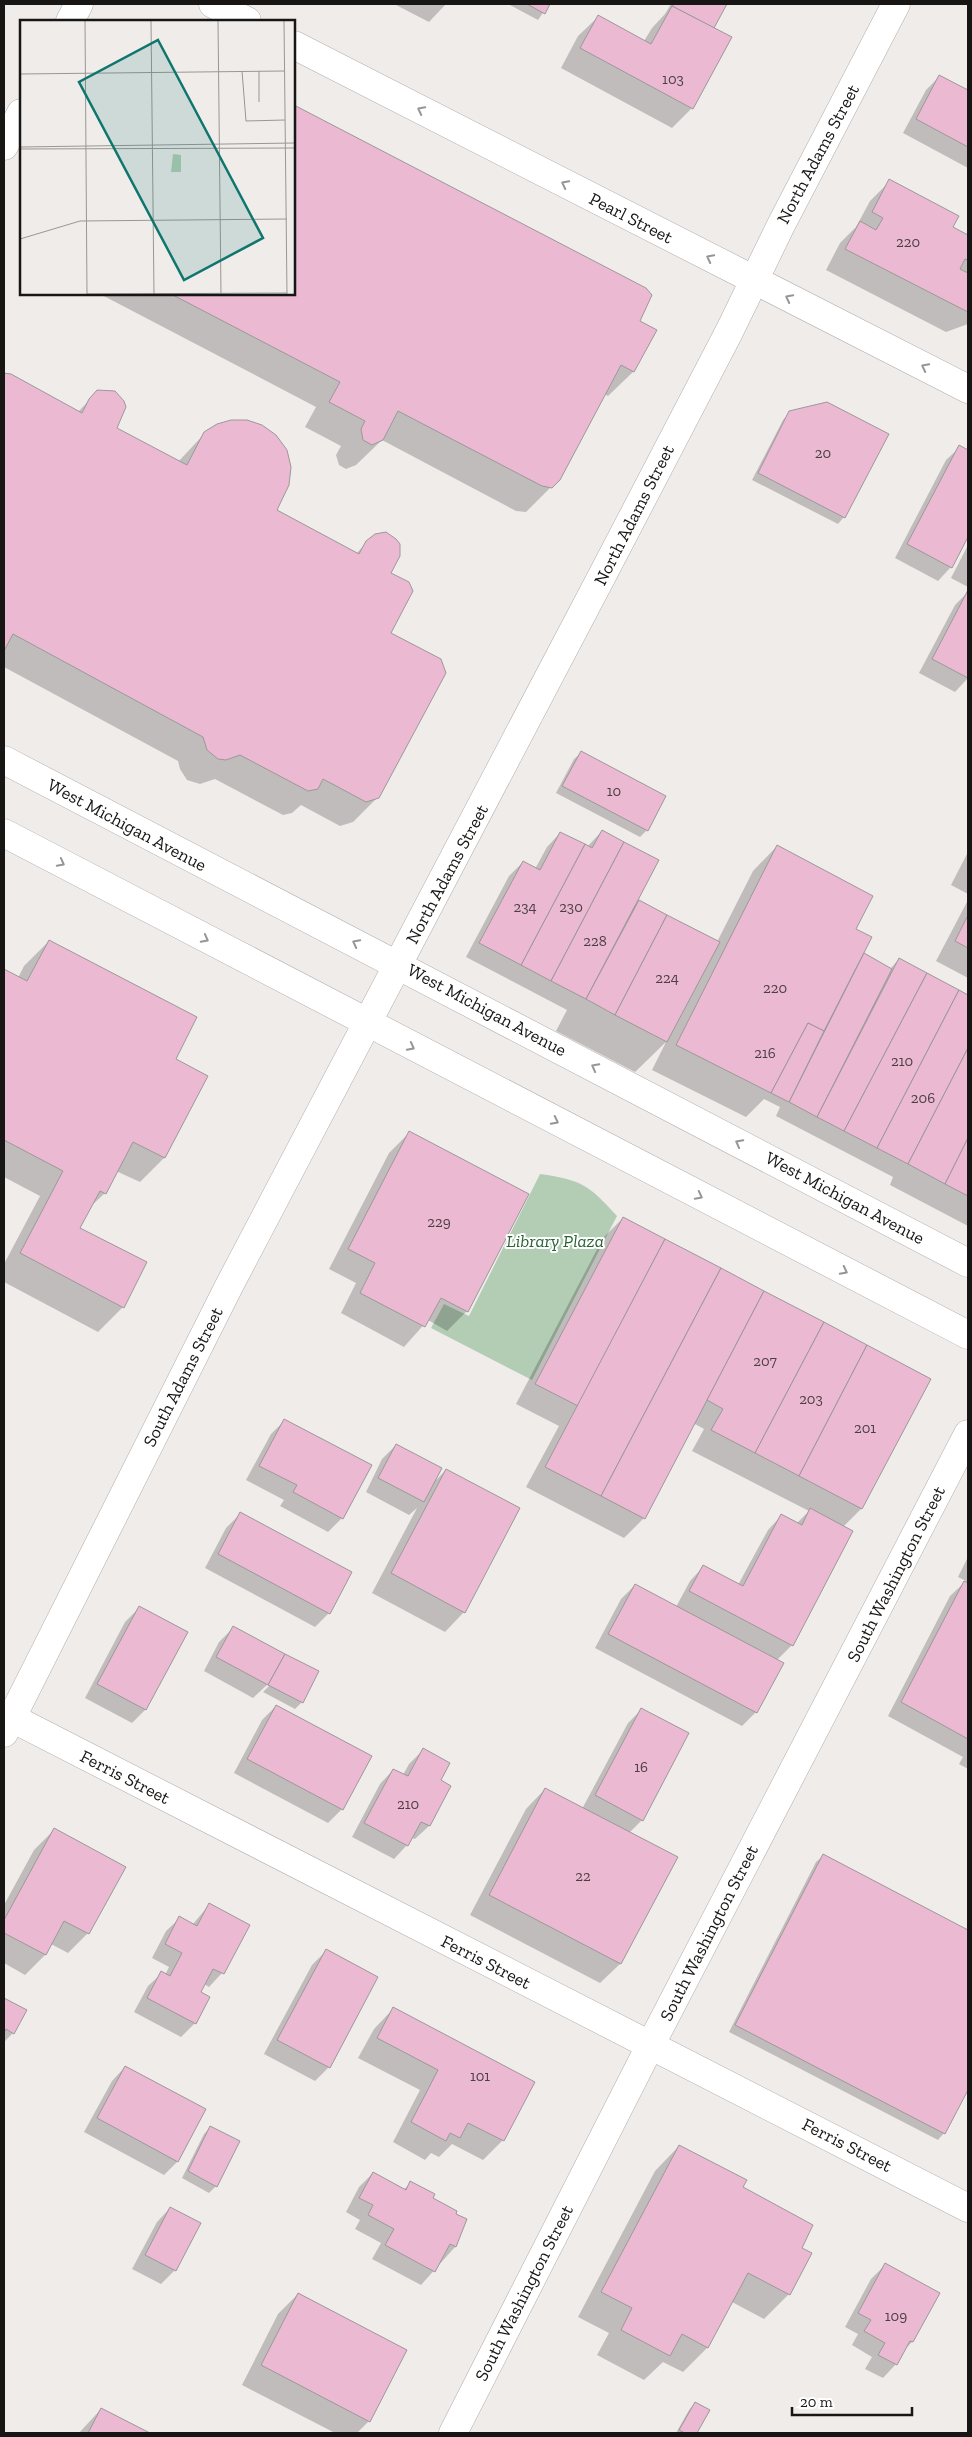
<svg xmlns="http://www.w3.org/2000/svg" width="972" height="2437" font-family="'Zilla Slab',serif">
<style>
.green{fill:#b3cdb5}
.shadow{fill:#0003}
.building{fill:#ebb9d1;stroke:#9c989a}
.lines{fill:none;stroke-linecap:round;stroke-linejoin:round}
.tertiary-casing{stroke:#b2aead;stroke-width:29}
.primary-casing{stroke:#b2aead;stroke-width:29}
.tertiary{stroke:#fff;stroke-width:28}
.primary{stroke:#fff;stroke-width:28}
.oneway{stroke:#979696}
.labels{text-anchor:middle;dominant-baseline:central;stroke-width:4;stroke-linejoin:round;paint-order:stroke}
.number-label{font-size:15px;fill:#4c3f44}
.street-label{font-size:18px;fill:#171615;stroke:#fff}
.park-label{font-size:18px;font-style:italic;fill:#2b6335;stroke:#fff}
.inset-road{fill:none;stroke:#999695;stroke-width:1}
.view{fill:#0f766e;fill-opacity:0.15;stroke:#0f766e;stroke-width:2.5}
.inset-edge{fill:none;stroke:#171615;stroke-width:2.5}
</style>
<rect width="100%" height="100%" fill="#f0ecea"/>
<path class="green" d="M 540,1174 C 582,1180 589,1185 617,1216 L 532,1380 L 431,1328 L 444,1304 L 469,1316 Z"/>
<g class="shadow">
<path d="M 394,4 L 446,4 L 429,22 Z"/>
<path d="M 508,4 L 549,4 L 538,20 Z"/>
<path d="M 671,4 L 725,4 L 713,27 L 692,108 L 672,128 L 561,68 L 578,36 L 598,17 L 644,41 L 652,28 L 665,14 Z"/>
<path d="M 940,76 L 968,91 L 968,168 L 903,133 L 926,90 Z"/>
<path d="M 294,106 L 646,289 L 639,322 L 633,372 L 608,396 L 604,394 L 559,479 L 526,512 L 516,511 L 382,440 L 356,465 L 346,469 L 339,465 L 336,455 L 341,446 L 305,427 L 316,407 L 100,294 L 294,294 Z"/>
<path d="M 890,181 L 951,227 L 968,236 L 968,324 L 946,332 L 826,270 L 840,243 L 856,227 L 870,201 Z"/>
<path d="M 4,375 L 11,375 L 78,412 L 98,391 L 116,429 L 178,462 L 205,433 L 275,511 L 356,554 L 367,542 L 389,573 L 389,633 L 378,797 L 353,822 L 340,826 L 301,805 L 292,813 L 283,815 L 215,779 L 200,784 L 187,780 L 180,769 L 178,761 L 4,667 Z"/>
<path d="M 790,412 L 844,517 L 838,524 L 752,480 L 783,420 Z"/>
<path d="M 960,447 L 968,451 L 968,535 L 951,567 L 938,581 L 895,558 L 946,460 Z"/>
<path d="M 968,545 L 968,587 L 951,578 Z"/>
<path d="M 968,592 L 968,678 L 955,692 L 919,673 L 955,605 Z"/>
<path d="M 581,753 L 647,830 L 640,837 L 556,793 L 574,759 Z"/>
<path d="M 602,831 L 635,906 L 639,901 L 717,942 L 753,871 L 777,846 L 854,930 L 862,954 L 890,969 L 899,959 L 968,996 L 968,1226 L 890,1185 L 893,1177 L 776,1116 L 780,1107 L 764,1099 L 746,1117 L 652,1070 L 666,1042 L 635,1072 L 556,1031 L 567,1010 L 466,957 L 509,876 L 523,862 L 535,869 L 547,847 L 560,833 L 587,847 Z"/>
<path d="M 968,852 L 968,894 L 951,885 Z"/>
<path d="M 968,900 L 968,978 L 936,961 Z"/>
<path d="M 49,941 L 174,1059 L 164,1158 L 140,1182 L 116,1171 L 105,1193 L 89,1208 L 79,1228 L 123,1307 L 98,1332 L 4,1282 L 4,1264 L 40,1196 L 4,1177 L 4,970 L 18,978 L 24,966 Z"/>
<path d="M 409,1133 L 467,1311 L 447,1331 L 428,1320 L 404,1347 L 341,1313 L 356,1283 L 329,1269 L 389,1153 Z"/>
<path d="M 623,1218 L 929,1379 L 861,1509 L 843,1527 L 852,1531 L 792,1645 L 777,1660 L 756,1712 L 742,1726 L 595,1648 L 621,1599 L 635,1585 L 676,1607 L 690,1581 L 703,1567 L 738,1585 L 768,1530 L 781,1516 L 796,1524 L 809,1511 L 692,1451 L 704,1429 L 693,1423 L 644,1518 L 624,1538 L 526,1487 L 559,1426 L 516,1404 L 603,1238 Z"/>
<path d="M 285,1420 L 370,1466 L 342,1518 L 328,1532 L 280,1506 L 284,1500 L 246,1480 L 271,1434 Z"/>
<path d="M 396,1445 L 433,1483 L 446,1470 L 464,1612 L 445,1632 L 372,1593 L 417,1508 L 409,1515 L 366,1492 L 382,1459 Z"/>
<path d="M 240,1514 L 329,1613 L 315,1627 L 205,1568 L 226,1528 Z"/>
<path d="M 968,1557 L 968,1769 L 959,1764 L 963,1757 L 888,1716 L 950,1596 L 966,1581 L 958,1577 Z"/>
<path d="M 139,1608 L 145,1710 L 132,1723 L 85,1698 L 125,1622 Z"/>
<path d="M 233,1628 L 317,1672 L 302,1702 L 295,1709 L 263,1692 L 271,1684 L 268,1684 L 253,1698 L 204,1671 L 219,1642 Z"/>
<path d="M 276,1706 L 370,1756 L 342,1809 L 328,1823 L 234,1773 L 262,1720 Z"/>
<path d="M 642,1709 L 642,1820 L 629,1833 L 676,1858 L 620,1964 L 600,1983 L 470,1915 L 526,1809 L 545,1789 L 582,1809 L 628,1723 Z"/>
<path d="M 423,1750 L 439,1781 L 449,1786 L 429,1826 L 415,1839 L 412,1838 L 407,1845 L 394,1859 L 352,1837 L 380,1784 L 393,1770 L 403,1775 L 409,1764 Z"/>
<path d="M 54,1830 L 88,1933 L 68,1953 L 51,1944 L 45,1955 L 25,1975 L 4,1963 L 4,1905 L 34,1850 Z"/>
<path d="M 823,1856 L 968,1931 L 968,2087 L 944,2133 L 938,2140 L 729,2032 L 816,1862 Z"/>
<path d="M 209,1905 L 248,1925 L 222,1973 L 209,1987 L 204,1984 L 200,1992 L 195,2023 L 181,2037 L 134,2012 L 148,1986 L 162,1973 L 165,1975 L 169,1967 L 152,1958 L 166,1931 L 180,1918 L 193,1924 Z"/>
<path d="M 326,1951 L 376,1978 L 329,2067 L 315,2081 L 264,2054 L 312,1965 Z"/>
<path d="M 4,2000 L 25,2011 L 13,2033 L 4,2042 Z"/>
<path d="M 393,2009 L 533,2082 L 503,2140 L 483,2160 L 452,2144 L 439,2157 L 431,2153 L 425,2160 L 393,2142 L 420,2090 L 358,2058 L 374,2029 Z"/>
<path d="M 125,2067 L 177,2162 L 164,2175 L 84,2132 L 112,2081 Z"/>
<path d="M 211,2127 L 216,2186 L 209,2193 L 182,2178 L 204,2134 Z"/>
<path d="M 679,2146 L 741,2188 L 800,2248 L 789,2294 L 764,2319 L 732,2302 L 707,2348 L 683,2372 L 663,2362 L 644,2380 L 597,2355 L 609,2333 L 578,2317 L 655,2171 Z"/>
<path d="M 373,2173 L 404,2189 L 411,2183 L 431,2199 L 466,2220 L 455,2247 L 421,2285 L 372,2259 L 381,2243 L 355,2229 L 360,2220 L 346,2212 L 359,2187 Z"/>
<path d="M 170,2208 L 175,2270 L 161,2284 L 132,2269 L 157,2222 Z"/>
<path d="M 885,2265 L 912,2342 L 904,2350 L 896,2364 L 883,2378 L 865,2369 L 872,2357 L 852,2345 L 858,2334 L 845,2327 L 871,2279 Z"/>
<path d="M 298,2294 L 369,2421 L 357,2433 L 335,2433 L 242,2385 L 278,2314 Z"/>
<path d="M 695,2403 L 709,2410 L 696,2433 L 676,2433 L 689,2410 Z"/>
<path d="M 101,2409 L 147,2433 L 79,2433 Z"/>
</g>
<g class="building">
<path d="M 527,4 L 550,4 L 545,14 Z"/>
<path d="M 673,4 L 727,4 L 714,28 L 672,6 Z"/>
<path d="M 672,6 L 732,37 L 693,109 L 580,48 L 598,15 L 651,44 Z"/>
<path d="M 939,75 L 968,90 L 968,147 L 916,119 Z"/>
<path d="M 294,105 L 646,288 L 652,295 L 640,321 L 657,330 L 634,372 L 621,365 L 560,480 L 552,488 L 542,486 L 398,411 L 383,440 L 372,445 L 363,440 L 361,429 L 365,421 L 329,402 L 340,382 L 171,294 L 294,294 Z"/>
<path d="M 889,179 L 959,216 L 953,227 L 968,235 L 968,260 L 965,259 L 960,269 L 968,273 L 968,312 L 845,249 L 860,221 L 876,230 L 883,218 L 872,212 Z"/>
<path d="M 4,373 L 11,374 L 82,413 L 89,399 L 97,390 L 115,391 L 124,401 L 126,407 L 117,428 L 187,465 L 204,432 L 217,424 L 231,420 L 247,420 L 262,425 L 276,435 L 287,450 L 291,467 L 289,485 L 277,510 L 359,554 L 366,541 L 375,534 L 386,532 L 396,539 L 400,544 L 400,556 L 391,573 L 409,582 L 413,591 L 391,633 L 441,659 L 446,673 L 379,798 L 366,802 L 323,779 L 318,789 L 308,791 L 240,755 L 226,760 L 218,759 L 207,750 L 203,737 L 13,634 L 4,651 Z"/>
<path d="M 827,402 L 889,434 L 845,518 L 758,473 L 789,411 Z"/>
<path d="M 959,445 L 968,450 L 968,537 L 952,568 L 907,544 Z"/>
<path d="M 968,590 L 968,678 L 932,659 Z"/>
<path d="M 581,751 L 666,796 L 648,831 L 562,786 Z"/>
<path d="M 602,830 L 624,842 L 551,981 L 521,965 L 585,844 L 592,848 Z"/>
<path d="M 560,832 L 585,844 L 521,965 L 479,943 L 523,861 L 540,870 Z"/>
<path d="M 624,842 L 659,860 L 586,999 L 551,981 Z"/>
<path d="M 777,845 L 873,896 L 856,929 L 872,937 L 824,1031 L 808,1023 L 771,1093 L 676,1045 Z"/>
<path d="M 639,900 L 667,915 L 615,1015 L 586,999 Z"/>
<path d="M 667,915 L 720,942 L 667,1042 L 615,1015 Z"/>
<path d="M 968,915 L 968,948 L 955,941 Z"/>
<path d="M 49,940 L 197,1017 L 176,1059 L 208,1076 L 165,1158 L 133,1142 L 106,1194 L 100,1191 L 80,1228 L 147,1262 L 124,1308 L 20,1253 L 63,1171 L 4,1140 L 4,969 L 27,981 Z"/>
<path d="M 864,953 L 892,969 L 817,1117 L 789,1102 Z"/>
<path d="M 899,958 L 927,973 L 844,1131 L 817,1117 Z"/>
<path d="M 927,973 L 959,990 L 877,1148 L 844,1131 Z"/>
<path d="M 959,990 L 968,995 L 968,1048 L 908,1164 L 877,1148 Z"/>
<path d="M 808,1023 L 824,1031 L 789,1102 L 771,1093 Z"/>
<path d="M 968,1048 L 968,1138 L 945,1184 L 908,1164 Z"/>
<path d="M 409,1131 L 529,1194 L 468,1312 L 441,1298 L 425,1327 L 360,1293 L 375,1263 L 348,1249 Z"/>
<path d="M 968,1138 L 968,1196 L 945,1184 Z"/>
<path d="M 623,1217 L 665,1239 L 578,1406 L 535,1384 Z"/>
<path d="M 665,1239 L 721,1268 L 601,1496 L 545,1467 Z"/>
<path d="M 721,1268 L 764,1291 L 645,1519 L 601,1496 Z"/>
<path d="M 764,1291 L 824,1322 L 755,1453 L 711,1430 L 723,1409 L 707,1400 Z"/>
<path d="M 824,1322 L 867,1345 L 799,1476 L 755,1453 Z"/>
<path d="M 867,1345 L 931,1379 L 862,1509 L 799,1476 Z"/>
<path d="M 284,1419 L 372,1465 L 343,1519 L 293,1492 L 297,1485 L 259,1466 Z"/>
<path d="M 396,1444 L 442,1468 L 424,1502 L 378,1478 Z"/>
<path d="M 446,1469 L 520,1508 L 465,1613 L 391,1573 Z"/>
<path d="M 810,1508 L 853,1531 L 793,1646 L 689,1591 L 703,1565 L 743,1586 L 781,1514 L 802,1525 Z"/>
<path d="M 240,1512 L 352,1572 L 330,1614 L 218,1554 Z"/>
<path d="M 964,1581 L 968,1583 L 968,1739 L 901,1702 Z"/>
<path d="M 635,1584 L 784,1663 L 757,1713 L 608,1634 Z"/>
<path d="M 139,1606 L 188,1632 L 146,1710 L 97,1684 Z"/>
<path d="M 233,1626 L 285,1654 L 268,1685 L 216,1657 Z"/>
<path d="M 285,1654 L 319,1671 L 303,1703 L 268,1685 Z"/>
<path d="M 276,1705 L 372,1756 L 343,1810 L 247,1759 Z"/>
<path d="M 641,1708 L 689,1733 L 643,1821 L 595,1795 Z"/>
<path d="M 423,1748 L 450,1763 L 441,1780 L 451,1786 L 430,1826 L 421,1822 L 408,1846 L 364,1823 L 393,1769 L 408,1776 Z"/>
<path d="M 545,1788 L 678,1857 L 621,1964 L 489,1895 Z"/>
<path d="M 54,1828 L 126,1867 L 89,1934 L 64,1921 L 46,1955 L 4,1933 L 4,1920 Z"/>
<path d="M 823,1854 L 968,1930 L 968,2090 L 945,2134 L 735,2025 Z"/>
<path d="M 209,1903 L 250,1925 L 224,1974 L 213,1969 L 201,1992 L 210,1997 L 196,2024 L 147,1998 L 161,1971 L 170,1976 L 182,1953 L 165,1944 L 179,1916 L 197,1926 Z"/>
<path d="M 326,1949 L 378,1977 L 330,2068 L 277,2040 Z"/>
<path d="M 4,1998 L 27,2010 L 14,2034 L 6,2029 L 4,2033 Z"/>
<path d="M 393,2007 L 535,2082 L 504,2141 L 468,2123 L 460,2138 L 450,2133 L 446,2141 L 411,2122 L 438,2070 L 377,2038 Z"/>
<path d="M 125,2066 L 206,2109 L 178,2162 L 97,2118 Z"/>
<path d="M 210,2126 L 240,2141 L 217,2187 L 188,2171 Z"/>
<path d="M 679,2145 L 747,2180 L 743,2187 L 813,2225 L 802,2248 L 812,2253 L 790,2295 L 748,2273 L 708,2348 L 682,2334 L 670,2356 L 621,2330 L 632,2308 L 601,2292 Z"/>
<path d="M 373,2172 L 406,2190 L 410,2181 L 435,2194 L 433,2198 L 457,2211 L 456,2214 L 467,2219 L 456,2247 L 450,2244 L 435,2272 L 385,2245 L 394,2229 L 368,2215 L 373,2205 L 359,2198 Z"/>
<path d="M 170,2207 L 201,2223 L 176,2271 L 145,2255 Z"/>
<path d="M 885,2263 L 940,2293 L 913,2342 L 910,2341 L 897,2365 L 878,2355 L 885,2343 L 864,2331 L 871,2320 L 858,2313 Z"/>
<path d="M 298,2293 L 407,2350 L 370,2422 L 261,2365 Z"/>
<path d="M 695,2402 L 710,2410 L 697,2433 L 685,2433 L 679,2430 Z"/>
<path d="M 101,2408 L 150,2433 L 88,2433 Z"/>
</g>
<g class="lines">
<g class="tertiary-casing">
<g id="tertiary">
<path d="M 213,4 L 247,21"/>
<path d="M 294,45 L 968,389"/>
<path d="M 4,1714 L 968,2208"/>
<path d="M 4,1733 L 229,1286 L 604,572 L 729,332 L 781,225 L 896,4"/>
<path d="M 453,2433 L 650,2046 L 968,1434"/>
</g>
</g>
<g class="primary-casing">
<g id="primary">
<path d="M 70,21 L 79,4"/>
<path d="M 4,146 L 21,113"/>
<path d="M 4,760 L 968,1263"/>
<path d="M 4,833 L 968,1335"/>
</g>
</g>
<use href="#tertiary" class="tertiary"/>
<use href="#primary" class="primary"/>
</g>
<defs><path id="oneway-chevron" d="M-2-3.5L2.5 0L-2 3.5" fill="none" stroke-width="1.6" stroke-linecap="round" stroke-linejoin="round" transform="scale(1.25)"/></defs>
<g class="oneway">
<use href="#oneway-chevron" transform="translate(421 110) rotate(-153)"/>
<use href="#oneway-chevron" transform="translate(565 184) rotate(-153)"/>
<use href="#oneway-chevron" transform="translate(710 258) rotate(-153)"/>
<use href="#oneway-chevron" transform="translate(789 298) rotate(-153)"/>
<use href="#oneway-chevron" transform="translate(925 367) rotate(-153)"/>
<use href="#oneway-chevron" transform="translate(61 863) rotate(28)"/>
<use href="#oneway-chevron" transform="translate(205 939) rotate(28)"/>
<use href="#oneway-chevron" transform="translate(356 943) rotate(-153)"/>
<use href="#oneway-chevron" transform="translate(411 1047) rotate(28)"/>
<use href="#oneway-chevron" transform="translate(595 1067) rotate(-152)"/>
<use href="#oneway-chevron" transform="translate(555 1121) rotate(27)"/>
<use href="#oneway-chevron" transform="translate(739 1143) rotate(-152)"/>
<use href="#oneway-chevron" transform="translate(699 1196) rotate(27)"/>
<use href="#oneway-chevron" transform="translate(844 1271) rotate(27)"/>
</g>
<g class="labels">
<g class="number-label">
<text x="673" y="79">103</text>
<text x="908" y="242">220</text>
<text x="823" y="453">20</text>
<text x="614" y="791">10</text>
<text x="525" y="907">234</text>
<text x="571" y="907">230</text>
<text x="595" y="941">228</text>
<text x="667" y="978">224</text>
<text x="775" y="988">220</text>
<text x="765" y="1053">216</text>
<text x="902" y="1061">210</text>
<text x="923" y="1098">206</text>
<text x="439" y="1222">229</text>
<text x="765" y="1361">207</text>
<text x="811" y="1399">203</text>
<text x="865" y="1428">201</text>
<text x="641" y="1767">16</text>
<text x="408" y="1804">210</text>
<text x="583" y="1876">22</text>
<text x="480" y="2076">101</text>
<text x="896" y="2316">109</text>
</g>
<g class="street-label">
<text transform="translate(818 154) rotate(-62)">North Adams Street</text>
<text transform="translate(631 218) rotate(27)">Pearl Street</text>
<text transform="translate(634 515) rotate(-63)">North Adams Street</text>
<text transform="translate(127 825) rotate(28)">West Michigan Avenue</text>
<text transform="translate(447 874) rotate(-62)">North Adams Street</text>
<text transform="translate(487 1010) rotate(28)">West Michigan Avenue</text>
<text transform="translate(845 1198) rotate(28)">West Michigan Avenue</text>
<text transform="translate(183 1377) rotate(-63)">South Adams Street</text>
<text transform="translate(896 1574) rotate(-63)">South Washington Street</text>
<text transform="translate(125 1777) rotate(27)">Ferris Street</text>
<text transform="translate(709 1933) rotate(-63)">South Washington Street</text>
<text transform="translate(486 1962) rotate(27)">Ferris Street</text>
<text transform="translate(847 2145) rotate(27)">Ferris Street</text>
<text transform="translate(524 2293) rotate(-63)">South Washington Street</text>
</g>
<g class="park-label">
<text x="555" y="1241">Library Plaza</text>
</g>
</g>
<g transform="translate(20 20)">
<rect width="275" height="275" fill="#f0ecea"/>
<path d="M 153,134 L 161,135 L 161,152 L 151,152 Z" fill="#b3cdb5"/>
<path class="inset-road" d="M 65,0 L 67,275M 131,0 L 134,275M 198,0 L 201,275M 264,0 L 267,275M 222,51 L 226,101 L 265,100M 239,51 L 239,82M 0,54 L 265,51M 0,127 L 275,123M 0,129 L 275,128M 0,219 L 60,201 L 267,199M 67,274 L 267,273"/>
<path class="view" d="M 138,20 L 243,218 L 164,260 L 59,62 Z"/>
<rect width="275" height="275" class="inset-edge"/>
</g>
<rect width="972" height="2437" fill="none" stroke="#171615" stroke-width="10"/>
<path d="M792 2407v8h120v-8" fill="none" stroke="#171615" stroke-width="2.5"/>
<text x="800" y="2407" font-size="15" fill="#171615" stroke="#ffffff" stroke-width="4" paint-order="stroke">20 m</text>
</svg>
